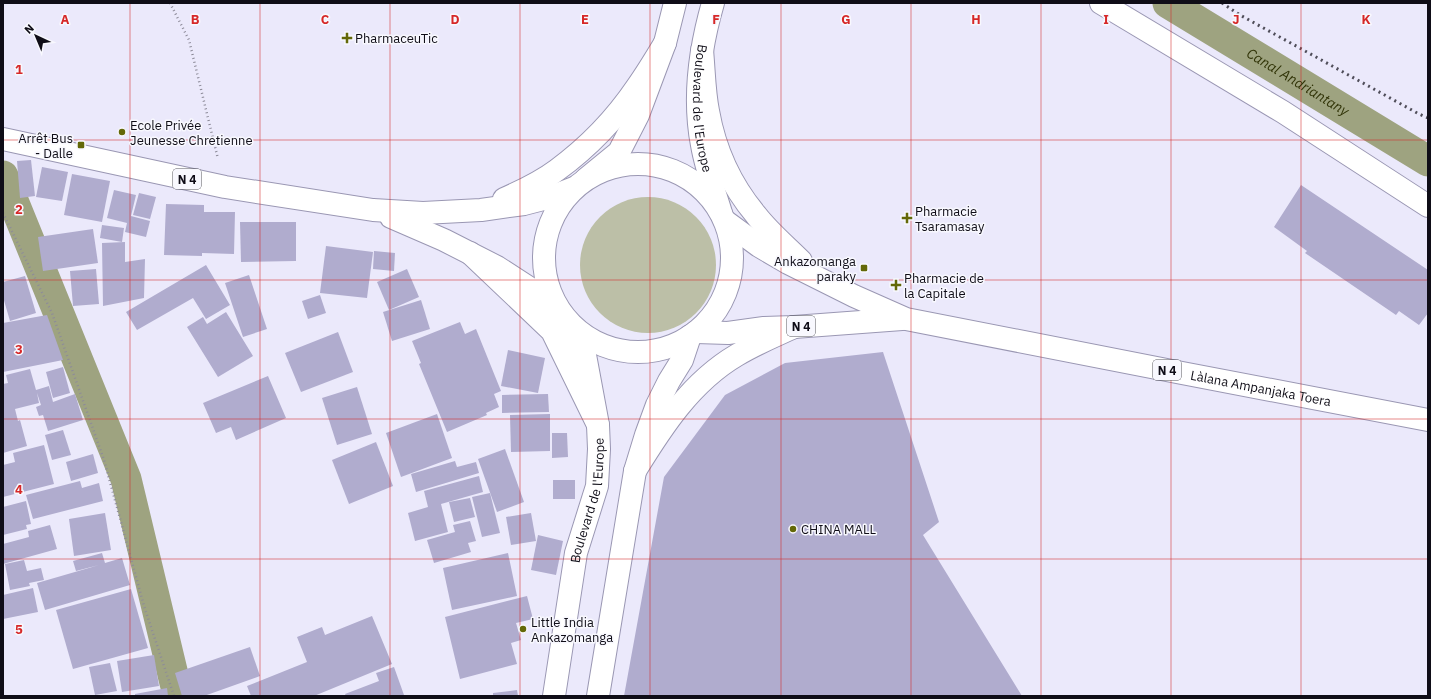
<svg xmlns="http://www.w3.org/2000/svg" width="1431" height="699" font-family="'IBM Plex Sans',sans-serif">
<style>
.green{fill:#bcbfa7}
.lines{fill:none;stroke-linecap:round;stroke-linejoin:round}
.canal{stroke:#9ea380;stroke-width:31}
.building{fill:#b0acce}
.minor-casing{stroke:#9a97b3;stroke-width:24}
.secondary-casing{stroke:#9a97b3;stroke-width:24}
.primary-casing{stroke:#9a97b3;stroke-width:24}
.path{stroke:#8d8b99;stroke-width:2.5;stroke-dasharray:1 3;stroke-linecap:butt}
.minor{stroke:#fff;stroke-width:22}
.secondary{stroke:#fff;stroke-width:22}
.primary{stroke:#fff;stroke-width:22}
.rail{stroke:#4f4d59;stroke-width:3;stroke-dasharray:2 4;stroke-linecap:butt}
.grid{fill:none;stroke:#d62828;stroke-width:1;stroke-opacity:0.55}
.poi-dot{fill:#636808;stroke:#f8f8fe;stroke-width:1.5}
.labels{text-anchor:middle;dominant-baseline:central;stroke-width:3;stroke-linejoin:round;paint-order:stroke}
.shield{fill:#f8f8fe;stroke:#55545c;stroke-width:1}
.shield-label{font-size:12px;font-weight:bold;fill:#0f0d17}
.poi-label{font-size:13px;fill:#0f0d17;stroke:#f8f8fe;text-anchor:start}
.street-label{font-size:13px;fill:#0f0d17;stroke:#f8f8fe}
.water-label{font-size:14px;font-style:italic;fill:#313407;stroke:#f8f8fe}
.grid-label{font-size:13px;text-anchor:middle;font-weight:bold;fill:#d62828;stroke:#f8f8fe;stroke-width:3;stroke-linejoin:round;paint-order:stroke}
</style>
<rect width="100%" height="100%" fill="#ebe9fb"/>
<circle class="green" cx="648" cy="265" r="68"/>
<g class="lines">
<g class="canal">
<path id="s1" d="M 1168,3 L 1428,161"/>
<path d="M 3,176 L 126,479 L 175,683 L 179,696"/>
</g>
</g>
<g class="building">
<path d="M 31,160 L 35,196 L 20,198 L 17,161 Z"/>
<path d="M 42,167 L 68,172 L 62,201 L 36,197 Z"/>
<path d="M 72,174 L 110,181 L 102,222 L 64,215 Z"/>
<path d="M 1301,185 L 1428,270 L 1428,313 L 1419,325 L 1399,311 L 1396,315 L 1305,253 L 1307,251 L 1274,227 Z"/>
<path d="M 114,190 L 136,195 L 131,216 L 150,221 L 146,237 L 125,232 L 127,223 L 107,218 Z"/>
<path d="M 139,193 L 156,197 L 150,219 L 133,215 Z"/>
<path d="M 166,204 L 204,205 L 204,212 L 235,212 L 234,254 L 202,253 L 202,256 L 164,255 Z"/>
<path d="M 240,222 L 296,222 L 296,261 L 241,262 Z"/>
<path d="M 102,225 L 124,228 L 122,242 L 100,238 Z"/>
<path d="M 93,229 L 98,263 L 43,271 L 38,237 Z"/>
<path d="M 125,242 L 125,262 L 145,259 L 144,298 L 103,306 L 102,243 Z"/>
<path d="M 326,246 L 373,252 L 367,298 L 320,293 Z"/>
<path d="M 374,251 L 395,253 L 394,271 L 373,269 Z"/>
<path d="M 206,265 L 230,305 L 206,319 L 193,298 L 137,330 L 126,312 Z"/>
<path d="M 96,269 L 99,304 L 73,306 L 70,271 Z"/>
<path d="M 407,269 L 419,297 L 389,310 L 377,282 Z"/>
<path d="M 249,275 L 267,329 L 243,337 L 225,283 Z"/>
<path d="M 25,276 L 36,313 L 10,321 L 3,297 L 3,282 Z"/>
<path d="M 320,295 L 326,313 L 308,319 L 302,301 Z"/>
<path d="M 421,300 L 430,329 L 392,341 L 383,312 Z"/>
<path d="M 226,312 L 253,356 L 218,377 L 187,327 L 203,317 L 207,324 Z"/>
<path d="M 47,315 L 63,360 L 3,372 L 3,323 Z"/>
<path d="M 460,322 L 465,334 L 476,329 L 501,391 L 494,394 L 499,407 L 486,413 L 487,415 L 447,432 L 419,364 L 421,363 L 412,341 Z"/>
<path d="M 338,332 L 353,372 L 301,392 L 285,353 Z"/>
<path d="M 508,350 L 545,358 L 538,393 L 501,386 Z"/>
<path d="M 883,352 L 939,522 L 923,535 L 1022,696 L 624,696 L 664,477 L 725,395 L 785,363 Z"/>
<path d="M 63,367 L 70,393 L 53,398 L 46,372 Z"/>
<path d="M 30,369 L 36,390 L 49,386 L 53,402 L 75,394 L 83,420 L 48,431 L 43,415 L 39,416 L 36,407 L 41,405 L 37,393 L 39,403 L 15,409 L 18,421 L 20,420 L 27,446 L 3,453 L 3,384 L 8,383 L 6,375 Z"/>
<path d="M 268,376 L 286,418 L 236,440 L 231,427 L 216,433 L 203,403 Z"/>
<path d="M 357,387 L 372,434 L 337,445 L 322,398 Z"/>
<path d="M 548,394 L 549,412 L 502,413 L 502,395 Z"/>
<path d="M 437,414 L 452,458 L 401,477 L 386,433 Z"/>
<path d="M 550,414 L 550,451 L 511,452 L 510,415 Z"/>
<path d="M 63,430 L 71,455 L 52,460 L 45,435 Z"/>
<path d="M 552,433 L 567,433 L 568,457 L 552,458 Z"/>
<path d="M 376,442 L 393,486 L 349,504 L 332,460 Z"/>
<path d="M 44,445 L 54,484 L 3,497 L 3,465 L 15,462 L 13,453 Z"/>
<path d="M 505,449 L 524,502 L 497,512 L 478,459 Z"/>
<path d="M 93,454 L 98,473 L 71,481 L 66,462 Z"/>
<path d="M 455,461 L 457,467 L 476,462 L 479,473 L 416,492 L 411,474 Z"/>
<path d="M 479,476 L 483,492 L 441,504 L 448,532 L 415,541 L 408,513 L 428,507 L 424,491 Z"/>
<rect x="553" y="480" width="22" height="19"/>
<path d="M 80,481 L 82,488 L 99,483 L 103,501 L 33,519 L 26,495 Z"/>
<path d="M 490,493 L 500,533 L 482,537 L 472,497 Z"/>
<path d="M 470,498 L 475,517 L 454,522 L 449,502 Z"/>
<path d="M 26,501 L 31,524 L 26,525 L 27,529 L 3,535 L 3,507 Z"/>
<path d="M 105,513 L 111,550 L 74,556 L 69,519 Z"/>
<path d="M 531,513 L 536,541 L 511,545 L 506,517 Z"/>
<path d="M 470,521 L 476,541 L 468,543 L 471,552 L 434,563 L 427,540 L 455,532 L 453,525 Z"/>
<path d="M 50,525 L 57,549 L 3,564 L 3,544 L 29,537 L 28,531 Z"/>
<path d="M 538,535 L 563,541 L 556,575 L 531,570 Z"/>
<path d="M 102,553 L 105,563 L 122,558 L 130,585 L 45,610 L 37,583 L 99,565 L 76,571 L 73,561 Z"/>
<path d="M 508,553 L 517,596 L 452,610 L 443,568 Z"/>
<path d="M 24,560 L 27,571 L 41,568 L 44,580 L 29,583 L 30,586 L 10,590 L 5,564 Z"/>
<path d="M 33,588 L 38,612 L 3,619 L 3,595 Z"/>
<path d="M 131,589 L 148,648 L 73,669 L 56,610 Z"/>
<path d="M 527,596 L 533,619 L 516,623 L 521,640 L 511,643 L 517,664 L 460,679 L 445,617 Z"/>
<path d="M 372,616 L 392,664 L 314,696 L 251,696 L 247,686 L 307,662 L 297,637 L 322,627 L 325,635 Z"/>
<path d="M 250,647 L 260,676 L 204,696 L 182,696 L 175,673 Z"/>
<path d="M 154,655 L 159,686 L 122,692 L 117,661 Z"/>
<path d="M 110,663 L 117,691 L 95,695 L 89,667 Z"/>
<path d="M 394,667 L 404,695 L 346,696 L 345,694 L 379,681 L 376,673 Z"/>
<path d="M 167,688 L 168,696 L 135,696 L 135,694 Z"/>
<path d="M 517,690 L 518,696 L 493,696 L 493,693 Z"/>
</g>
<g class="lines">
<g class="minor-casing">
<path id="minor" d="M 1101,3 L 1283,112 L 1428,206"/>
</g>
<g class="secondary-casing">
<g id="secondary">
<path id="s2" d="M 713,3 C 700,48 693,98 702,145 C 706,168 714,190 721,213"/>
<path d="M 586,179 L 619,152 L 638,115 L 665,43 L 675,3"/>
<path id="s3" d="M 554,696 L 576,553 L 597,486 L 599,449 L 598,425 L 585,355 L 559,311"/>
<path d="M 598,696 L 635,471 L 646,435 L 657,405 L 669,381 L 682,360 L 690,336"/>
</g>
</g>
<g class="primary-casing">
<g id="primary">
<path d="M 702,50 C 704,70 704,91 708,111 C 715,151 730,184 756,215 C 769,232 786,246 801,261"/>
<path d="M 3,139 L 225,187 L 373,210 L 423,213 L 481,210 L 524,204 L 551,197 L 574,188"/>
<circle cx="638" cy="258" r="94"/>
<path d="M 504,199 C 522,191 541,182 557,170 C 587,148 616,118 637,87 C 647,73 656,58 665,43"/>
<path d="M 391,217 L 444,240 L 497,267 L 554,304"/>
<path id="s4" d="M 725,221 L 759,246 L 788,263 L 854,296 L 906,319 L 1182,373 L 1428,420"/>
<path d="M 470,253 L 552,331 L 598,425"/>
<path d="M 696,332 L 728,333 L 764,328 L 794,327 L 902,319"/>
<path d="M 635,471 C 662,427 691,382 737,355 C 755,344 775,336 794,327"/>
</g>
</g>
<g class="path">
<path d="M 170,3 L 189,40 L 218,159"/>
<path d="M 3,213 L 52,313 L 104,460 L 144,606 L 174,696"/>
</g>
<use href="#minor" class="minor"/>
<use href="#secondary" class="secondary"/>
<use href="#primary" class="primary"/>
<path class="rail" d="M 1222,3 L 1240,15 L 1419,114 L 1428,118"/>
</g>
<path class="grid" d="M 130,3 L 130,696M 260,3 L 260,696M 390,3 L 390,696M 520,3 L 520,696M 650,3 L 650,696M 781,3 L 781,696M 911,3 L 911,696M 1041,3 L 1041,696M 1171,3 L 1171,696M 1301,3 L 1301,696M 3,140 L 1428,140M 3,280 L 1428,280M 3,419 L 1428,419M 3,559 L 1428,559"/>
<g class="poi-dot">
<path d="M345 32h4v4h4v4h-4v4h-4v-4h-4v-4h4z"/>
<circle cx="122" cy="132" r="4"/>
<rect x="77" y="141" width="8" height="8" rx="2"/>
<path d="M905 212h4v4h4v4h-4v4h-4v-4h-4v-4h4z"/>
<rect x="860" y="264" width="8" height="8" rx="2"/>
<path d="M894 279h4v4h4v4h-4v4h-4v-4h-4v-4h4z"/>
<circle cx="793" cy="529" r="4"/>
<circle cx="523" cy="629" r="4"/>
</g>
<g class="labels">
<g class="shield">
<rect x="173" y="169" width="28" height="20" rx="3"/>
<rect x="787" y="316" width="28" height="20" rx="3"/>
<rect x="1153" y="360" width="28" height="20" rx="3"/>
</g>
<g class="shield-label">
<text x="187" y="179">N 4</text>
<text x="801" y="326">N 4</text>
<text x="1167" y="370">N 4</text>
</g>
<g class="poi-label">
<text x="355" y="38">PharmaceuTic</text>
<text x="130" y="125">Ecole Privée<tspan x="130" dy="15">Jeunesse Chretienne</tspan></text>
<text x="73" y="138" text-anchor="end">Arrêt Bus<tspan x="73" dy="15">- Dalle</tspan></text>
<text x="915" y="211">Pharmacie<tspan x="915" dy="15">Tsaramasay</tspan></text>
<text x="856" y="261" text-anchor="end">Ankazomanga<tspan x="856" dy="15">paraky</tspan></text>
<text x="904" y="278">Pharmacie de<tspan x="904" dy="15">la Capitale</tspan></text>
<text x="801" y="529">CHINA MALL</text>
<text x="531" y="622">Little India<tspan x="531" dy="15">Ankazomanga</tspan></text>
</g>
<g class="street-label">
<text stroke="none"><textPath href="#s2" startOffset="107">Boulevard de l'Europe</textPath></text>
<text stroke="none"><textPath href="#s4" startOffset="568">Làlana Ampanjaka Toera</textPath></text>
<text stroke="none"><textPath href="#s3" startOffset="199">Boulevard de l'Europe</textPath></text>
</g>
<g class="water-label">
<text stroke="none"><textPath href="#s1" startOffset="152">Canal Andriantany</textPath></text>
</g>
</g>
<g class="grid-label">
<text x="65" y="24">A</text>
<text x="195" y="24">B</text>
<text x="325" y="24">C</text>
<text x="455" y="24">D</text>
<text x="585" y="24">E</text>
<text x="716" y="24">F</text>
<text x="846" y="24">G</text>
<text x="976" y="24">H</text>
<text x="1106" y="24">I</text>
<text x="1236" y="24">J</text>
<text x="1366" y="24">K</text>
<text x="19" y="74">1</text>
<text x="19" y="214">2</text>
<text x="19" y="354">3</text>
<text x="19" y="494">4</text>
<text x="19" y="634">5</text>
</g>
<rect width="1431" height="699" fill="none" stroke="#0f0d17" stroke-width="8"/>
<g transform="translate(36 36) rotate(316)" stroke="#f8f8fe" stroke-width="3" paint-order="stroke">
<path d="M0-3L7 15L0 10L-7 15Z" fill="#0f0d17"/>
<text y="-6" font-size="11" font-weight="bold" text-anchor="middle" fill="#0f0d17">N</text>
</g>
</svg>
